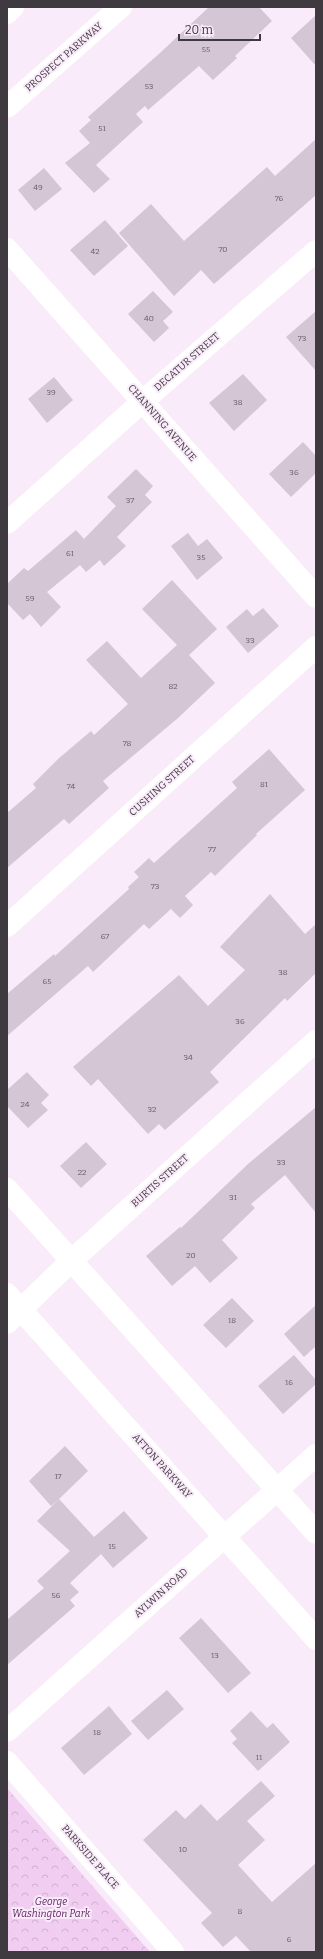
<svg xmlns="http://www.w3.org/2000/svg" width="323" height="1959" font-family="Bitter,serif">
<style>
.park{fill:url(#park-crowns)}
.building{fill:#d4c6d4}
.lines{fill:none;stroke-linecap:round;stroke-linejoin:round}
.street{stroke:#fff;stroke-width:22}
.secondary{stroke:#fff;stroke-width:22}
.labels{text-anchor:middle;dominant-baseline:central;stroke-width:4;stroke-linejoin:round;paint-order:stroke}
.number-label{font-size:8px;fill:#645d64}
.street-label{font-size:10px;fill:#3f3a3f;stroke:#f9ebf9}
.park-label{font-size:10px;font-style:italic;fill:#5c1e60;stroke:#f9ebf9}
</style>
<defs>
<pattern id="park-crowns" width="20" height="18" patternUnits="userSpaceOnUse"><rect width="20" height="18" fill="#f0cdf1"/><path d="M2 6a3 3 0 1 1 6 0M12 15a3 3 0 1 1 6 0" fill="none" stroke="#cfb1d0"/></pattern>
</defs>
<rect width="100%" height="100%" fill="#f9ebf9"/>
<path class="park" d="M 7,1788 L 150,1952 L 7,1952 Z"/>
<g class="building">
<path d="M 209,7 L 259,7 L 272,21 L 235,56 L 237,58 L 213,80 L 199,66 L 148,110 L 145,106 L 136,114 L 143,122 L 96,165 L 110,179 L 94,193 L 65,163 L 90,143 L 79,131 L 91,120 L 88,117 L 161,52 Z"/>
<path d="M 316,15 L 316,66 L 291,38 Z"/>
<path d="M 316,139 L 316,195 L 214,284 L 201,270 L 174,296 L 119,233 L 151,204 L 184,241 L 267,167 L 275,176 Z"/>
<path d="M 44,168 L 62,189 L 35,211 L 18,190 Z"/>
<path d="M 105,220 L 128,246 L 94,276 L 70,250 Z"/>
<path d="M 153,291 L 173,312 L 163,321 L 169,328 L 154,342 L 128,314 Z"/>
<path d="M 316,311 L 316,371 L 286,337 Z"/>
<path d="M 243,374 L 267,400 L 234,431 L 209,403 Z"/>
<path d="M 54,377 L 73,400 L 47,423 L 28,399 Z"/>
<path d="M 303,442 L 316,456 L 316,473 L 291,497 L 269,474 Z"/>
<path d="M 136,469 L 153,486 L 145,495 L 152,502 L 117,537 L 126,546 L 104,566 L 100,560 L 86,572 L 80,565 L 47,592 L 61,607 L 41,627 L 30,614 L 23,620 L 7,603 L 7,584 L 24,568 L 28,571 L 76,530 L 84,539 L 116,506 L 107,497 Z"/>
<path d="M 188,533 L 198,546 L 207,539 L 223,558 L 197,580 L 171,546 Z"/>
<path d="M 172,580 L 217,629 L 189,655 L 215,683 L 178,718 L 103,781 L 109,788 L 69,824 L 64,819 L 7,868 L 7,813 L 36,788 L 33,784 L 58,759 L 91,731 L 94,735 L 128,704 L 86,660 L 107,641 L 141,678 L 177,645 L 142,609 Z"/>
<path d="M 263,608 L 279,626 L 248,653 L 226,627 L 247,609 L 253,616 Z"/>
<path d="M 269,749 L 305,790 L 256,834 L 257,835 L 215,876 L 211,872 L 185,896 L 193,905 L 180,918 L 171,909 L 149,929 L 144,924 L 93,972 L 88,966 L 7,1036 L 7,994 L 54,954 L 55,956 L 129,889 L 128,887 L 139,877 L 134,872 L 149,858 L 154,863 L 237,788 L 232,782 Z"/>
<path d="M 270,894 L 305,934 L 316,924 L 316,973 L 287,1001 L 285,998 L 210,1072 L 219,1082 L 165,1130 L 159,1124 L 148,1134 L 98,1079 L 91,1086 L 73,1067 L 179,975 L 208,1006 L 245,970 L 220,947 Z"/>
<path d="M 27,1072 L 49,1095 L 41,1103 L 48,1110 L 28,1128 L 7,1106 L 7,1090 Z"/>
<path d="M 316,1107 L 316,1213 L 285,1175 L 251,1204 L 255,1208 L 222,1240 L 238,1258 L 210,1283 L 195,1266 L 172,1286 L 146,1256 L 180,1227 L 181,1228 L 248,1164 Z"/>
<path d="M 86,1142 L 107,1164 L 81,1188 L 60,1166 Z"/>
<path d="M 232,1298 L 254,1321 L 226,1348 L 203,1325 Z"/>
<path d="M 316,1305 L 316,1346 L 304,1357 L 284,1334 Z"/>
<path d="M 294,1355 L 316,1380 L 316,1384 L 283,1414 L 258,1386 Z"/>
<path d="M 65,1446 L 88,1471 L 59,1499 L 94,1537 L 124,1511 L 148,1538 L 113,1568 L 101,1554 L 70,1583 L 79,1592 L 70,1600 L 75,1606 L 7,1665 L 7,1620 L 44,1588 L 37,1581 L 70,1551 L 37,1521 L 59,1499 L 51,1506 L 29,1481 Z"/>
<path d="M 201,1618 L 251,1673 L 228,1693 L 179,1638 Z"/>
<path d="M 167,1690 L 184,1709 L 148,1740 L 131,1721 Z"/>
<path d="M 109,1706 L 132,1734 L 84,1775 L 61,1748 Z"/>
<path d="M 251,1711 L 267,1728 L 273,1723 L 290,1742 L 258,1771 L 232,1743 L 237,1739 L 230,1731 Z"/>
<path d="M 261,1781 L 275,1796 L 247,1821 L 265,1840 L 238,1865 L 272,1902 L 316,1863 L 316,1952 L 251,1952 L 236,1936 L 223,1947 L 201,1923 L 212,1913 L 143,1840 L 176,1810 L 185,1819 L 201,1804 L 217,1821 Z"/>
</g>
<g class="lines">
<g class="street">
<path d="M 7,13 L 13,7"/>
<path d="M 7,107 L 121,7"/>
<path d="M 7,249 L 316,597"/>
<path d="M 7,523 L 143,401 L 316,251"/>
<path d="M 7,926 L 316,647"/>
<path d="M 7,1323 L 71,1261 L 316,1041"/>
<path d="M 7,1731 L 316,1455"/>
<path d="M 7,1762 L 173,1952"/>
</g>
<g class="secondary">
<path d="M 7,1189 L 316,1533"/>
<path d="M 7,1294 L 316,1639"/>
</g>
</g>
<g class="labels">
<g class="number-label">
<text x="206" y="49">55</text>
<text x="149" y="86">53</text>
<text x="102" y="128">51</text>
<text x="38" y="187">49</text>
<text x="279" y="198">76</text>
<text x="223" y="249">70</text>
<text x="95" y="251">42</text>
<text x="149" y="318">40</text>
<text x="302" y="338">73</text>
<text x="51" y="392">39</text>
<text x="238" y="402">38</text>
<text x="294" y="472">36</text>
<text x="130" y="500">37</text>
<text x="70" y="553">61</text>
<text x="201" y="557">35</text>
<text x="30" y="598">59</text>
<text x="250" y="640">33</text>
<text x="173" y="686">82</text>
<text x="127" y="743">78</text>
<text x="264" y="784">81</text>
<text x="71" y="786">74</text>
<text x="212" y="849">77</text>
<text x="155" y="886">73</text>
<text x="105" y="936">67</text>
<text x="283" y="972">38</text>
<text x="47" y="981">65</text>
<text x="240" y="1021">36</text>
<text x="188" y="1057">34</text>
<text x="25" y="1104">24</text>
<text x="152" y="1109">32</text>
<text x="281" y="1162">33</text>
<text x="82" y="1172">22</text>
<text x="233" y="1197">31</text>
<text x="191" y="1255">20</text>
<text x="232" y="1320">18</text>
<text x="289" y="1382">16</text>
<text x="58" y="1476">17</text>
<text x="112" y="1546">15</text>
<text x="56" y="1595">56</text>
<text x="215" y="1655">13</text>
<text x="97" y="1732">18</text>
<text x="259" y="1757">11</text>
<text x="183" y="1849">10</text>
<text x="240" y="1911">8</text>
<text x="289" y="1939">6</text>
</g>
<g class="street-label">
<text transform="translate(64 57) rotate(-41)">PROSPECT PARKWAY</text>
<text transform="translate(187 362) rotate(-41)">DECATUR STREET</text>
<text transform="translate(162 423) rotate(49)">CHANNING AVENUE</text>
<text transform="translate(162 786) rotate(-42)">CUSHING STREET</text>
<text transform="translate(160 1181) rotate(-42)">BURTIS STREET</text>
<text transform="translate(162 1466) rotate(48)">AFTON PARKWAY</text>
<text transform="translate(161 1593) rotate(-42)">AYLWIN ROAD</text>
<text transform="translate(90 1857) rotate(49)">PARKSIDE PLACE</text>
</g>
<g class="park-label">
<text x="51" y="1902">George<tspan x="51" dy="12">Washington Park</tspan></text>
</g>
</g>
<rect width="323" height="1959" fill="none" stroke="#3f3a3f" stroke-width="16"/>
<path d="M179 34v6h81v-6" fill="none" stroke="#3f3a3f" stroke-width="2"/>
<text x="185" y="34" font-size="12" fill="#3f3a3f" stroke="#f9ebf9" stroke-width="3" paint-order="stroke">20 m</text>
</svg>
